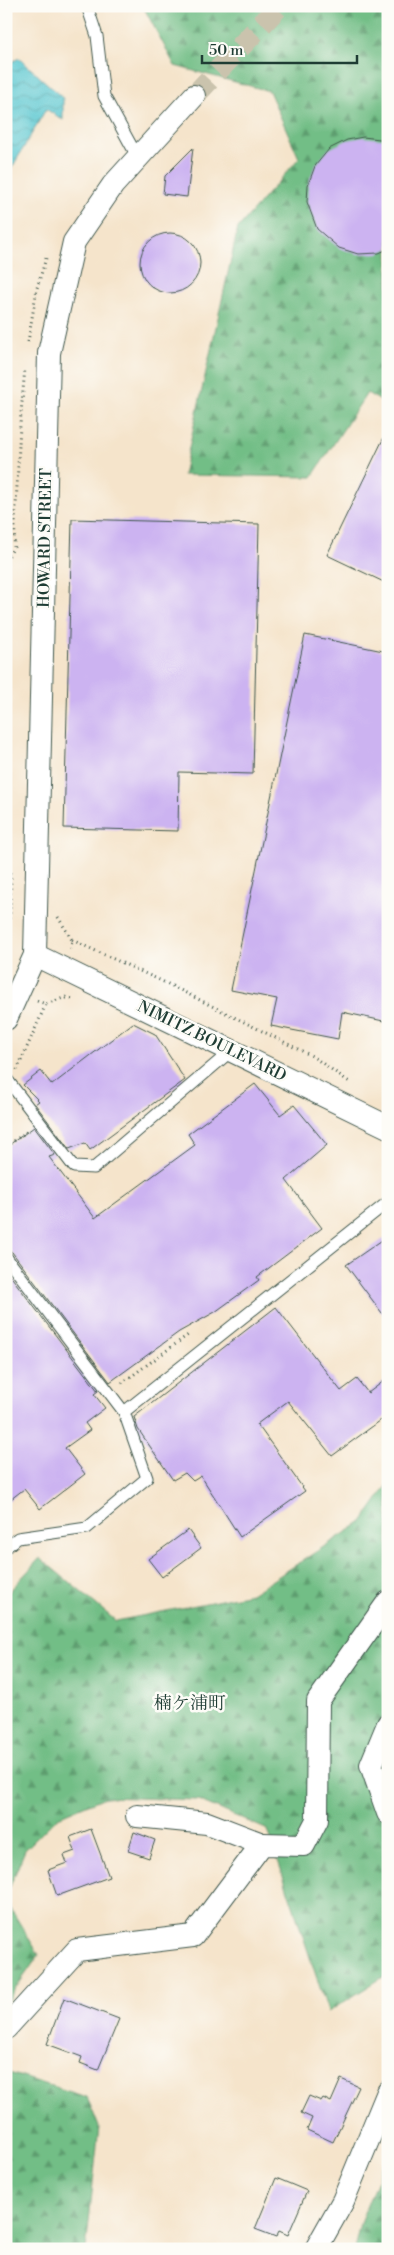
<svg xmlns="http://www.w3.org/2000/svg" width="394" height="2255" font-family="'Libre Bodoni','Noto Serif JP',serif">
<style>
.forest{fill:url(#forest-firs);stroke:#487e5d}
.water{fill:url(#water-waves);stroke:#3d8282}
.building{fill:#ccb3f1}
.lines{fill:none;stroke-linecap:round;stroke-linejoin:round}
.street-tunnel{stroke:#cac3ad;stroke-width:22;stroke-dasharray:22 11;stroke-linecap:butt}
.lane-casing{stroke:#3f564b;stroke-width:13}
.street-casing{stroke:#3f564b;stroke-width:24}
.path{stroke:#3f564b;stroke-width:3;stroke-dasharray:1 4;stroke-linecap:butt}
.lane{stroke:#fff;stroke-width:11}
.street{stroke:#fff;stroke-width:22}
.labels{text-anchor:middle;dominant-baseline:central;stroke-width:5;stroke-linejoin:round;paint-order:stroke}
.street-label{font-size:16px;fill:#1f3d34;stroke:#fdfcf7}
.neighbourhood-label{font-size:18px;fill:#1f3d34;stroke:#fdfcf7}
</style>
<defs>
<pattern id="forest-firs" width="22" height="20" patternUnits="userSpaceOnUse" patternTransform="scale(1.25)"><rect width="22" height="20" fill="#72be86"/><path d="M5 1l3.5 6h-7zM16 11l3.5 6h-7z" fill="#5d9c6e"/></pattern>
<pattern id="water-waves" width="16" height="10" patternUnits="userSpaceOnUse" patternTransform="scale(1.25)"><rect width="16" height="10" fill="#5bc8d1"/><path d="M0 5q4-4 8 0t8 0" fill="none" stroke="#4ba4aa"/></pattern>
</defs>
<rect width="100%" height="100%" fill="#fdfcf7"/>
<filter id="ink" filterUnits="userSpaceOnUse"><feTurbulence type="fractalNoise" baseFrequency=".02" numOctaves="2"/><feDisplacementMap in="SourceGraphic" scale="10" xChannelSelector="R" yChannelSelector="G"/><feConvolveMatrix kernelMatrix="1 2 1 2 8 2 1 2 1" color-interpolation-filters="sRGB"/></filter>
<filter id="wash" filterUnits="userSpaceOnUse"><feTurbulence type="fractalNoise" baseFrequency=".0096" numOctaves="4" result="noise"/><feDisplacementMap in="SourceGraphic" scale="20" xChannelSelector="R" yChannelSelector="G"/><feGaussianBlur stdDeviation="1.12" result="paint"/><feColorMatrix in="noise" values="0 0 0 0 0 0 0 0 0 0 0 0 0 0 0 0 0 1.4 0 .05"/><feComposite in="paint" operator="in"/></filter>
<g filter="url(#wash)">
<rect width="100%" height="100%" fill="#f5e4cb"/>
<g class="forest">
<path d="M 143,6 L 388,6 L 388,405 L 367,393 L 312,477 L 183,475 L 238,228 L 299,158 L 269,91 L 175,66 Z"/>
<path d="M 388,1485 L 388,1974 L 328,2012 L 268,1830 L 198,1800 L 105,1797 L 58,1817 L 25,1850 L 6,1896 L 6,1595 L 40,1558 L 116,1621 L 251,1594 L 362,1522 Z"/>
<path d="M 6,1901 L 39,1955 L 6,2002 Z"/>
<path d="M 6,2072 L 87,2097 L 99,2127 L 86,2249 L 6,2249 Z"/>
<path d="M 388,2161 L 388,2249 L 354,2249 L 361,2220 L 384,2163 Z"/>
</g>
<path class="water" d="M 6,57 L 12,62 L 19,58 L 63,98 L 63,120 L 46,109 L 6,178 Z"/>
<g id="blocks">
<g class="building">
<path d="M 363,137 L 388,140 L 388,249 L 379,253 L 358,254 L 339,248 L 317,229 L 307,202 L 308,185 L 315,166 L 329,149 L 347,140 Z"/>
<path d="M 193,148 L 187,197 L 163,194 L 165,176 Z"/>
<circle cx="170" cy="263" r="30"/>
<path d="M 388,429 L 388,584 L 327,555 Z"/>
<path d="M 72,519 L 259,524 L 253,774 L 179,772 L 178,831 L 64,828 Z"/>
<path d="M 305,635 L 388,652 L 388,1022 L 342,1012 L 338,1039 L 271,1026 L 277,999 L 231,990 Z"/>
<path d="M 133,1023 L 155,1034 L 185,1080 L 90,1150 L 85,1143 L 69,1149 L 35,1104 L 39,1101 L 23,1085 L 41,1071 L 52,1085 Z"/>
<path d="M 255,1084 L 280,1115 L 294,1105 L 327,1145 L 286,1180 L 322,1228 L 257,1277 L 259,1280 L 215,1312 L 179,1332 L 110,1382 L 12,1252 L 6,1250 L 6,1147 L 34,1127 L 55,1155 L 49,1157 L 95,1218 L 195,1145 L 188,1134 Z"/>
<path d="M 388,1236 L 388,1321 L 346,1265 Z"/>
<path d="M 6,1270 L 98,1391 L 94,1394 L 105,1408 L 85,1423 L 90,1430 L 65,1448 L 85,1474 L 40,1509 L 24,1489 L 6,1503 Z"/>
<path d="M 276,1307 L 341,1391 L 357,1379 L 368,1393 L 388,1378 L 388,1415 L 332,1456 L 288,1401 L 257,1424 L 305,1491 L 240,1537 L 201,1476 L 193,1481 L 185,1473 L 173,1480 L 138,1429 L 134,1417 Z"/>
<path d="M 188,1530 L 201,1548 L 162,1577 L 148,1559 Z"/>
<path d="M 91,1829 L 109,1877 L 57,1896 L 48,1870 L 67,1863 L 64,1855 L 75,1851 L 70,1837 Z"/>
<path d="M 134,1832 L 155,1840 L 149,1858 L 128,1851 Z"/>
<path d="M 64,1998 L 119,2019 L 98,2070 L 80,2063 L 82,2057 L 47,2044 Z"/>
<path d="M 341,2079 L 359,2087 L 333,2142 L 307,2130 L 312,2118 L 301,2113 L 309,2096 L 321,2101 L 323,2098 L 331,2102 Z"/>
<path d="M 276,2178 L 307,2191 L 288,2235 L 279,2231 L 276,2237 L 255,2229 Z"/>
</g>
</g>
</g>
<g filter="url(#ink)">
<use href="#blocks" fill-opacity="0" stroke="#3f564b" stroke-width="1"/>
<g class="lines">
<path class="street-tunnel" d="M 194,96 L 279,6"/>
<g class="lane-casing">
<g id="lane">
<path d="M 87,6 L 97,36 L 104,96 L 138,158"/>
<path d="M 6,1078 L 74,1167 L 94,1168 L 231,1051"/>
<path d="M 6,1257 L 124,1412 L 147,1478 L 87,1528 L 18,1538 L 6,1547"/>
<path d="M 124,1412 L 388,1202"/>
</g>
</g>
<g class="street-casing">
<g id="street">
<path d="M 35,955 L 388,1127"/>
<path d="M 6,1019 L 35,955 L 49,353 L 74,242 L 113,185 L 194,96"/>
<path d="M 388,1724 L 371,1765 L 388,1813"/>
<path d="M 137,1816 L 207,1823 L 262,1844"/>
<path d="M 6,2028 L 77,1950 L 193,1936 L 262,1844 L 304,1845 L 317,1820 L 318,1701 L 388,1602"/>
<path d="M 316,2249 L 343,2201 L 388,2092"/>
</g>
</g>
<g class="path">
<path d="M 28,342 L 37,288 L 46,258"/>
<path d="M 6,560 L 14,547 L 20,425 L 25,368"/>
<path d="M 6,870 L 11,874 L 10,916 L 6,928"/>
<path d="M 58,917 L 72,940 L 71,949"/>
<path d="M 72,940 L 166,983 L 312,1056 L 351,1083"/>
<path d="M 66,998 L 75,999"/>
<path d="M 37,1001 L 46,1004 L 66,997"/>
<path d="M 17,1070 L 46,1004"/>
<path d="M 6,1147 L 26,1132 L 25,1131"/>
<path d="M 122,1383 L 188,1335"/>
</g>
<use href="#lane" class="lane"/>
<use href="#street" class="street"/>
</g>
</g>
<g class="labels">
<g class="street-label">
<text transform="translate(45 538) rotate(-89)">HOWARD STREET</text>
<text transform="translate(212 1041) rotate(26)">NIMITZ BOULEVARD</text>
</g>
<g class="neighbourhood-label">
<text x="190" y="1703">楠ケ浦町</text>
</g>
</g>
<rect width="394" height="2255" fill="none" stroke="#fdfcf7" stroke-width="25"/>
<path d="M202 55v8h155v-8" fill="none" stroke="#1f3d34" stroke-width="2.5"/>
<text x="209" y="55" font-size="15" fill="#1f3d34" stroke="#fdfcf7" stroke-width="4" paint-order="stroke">50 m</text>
</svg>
